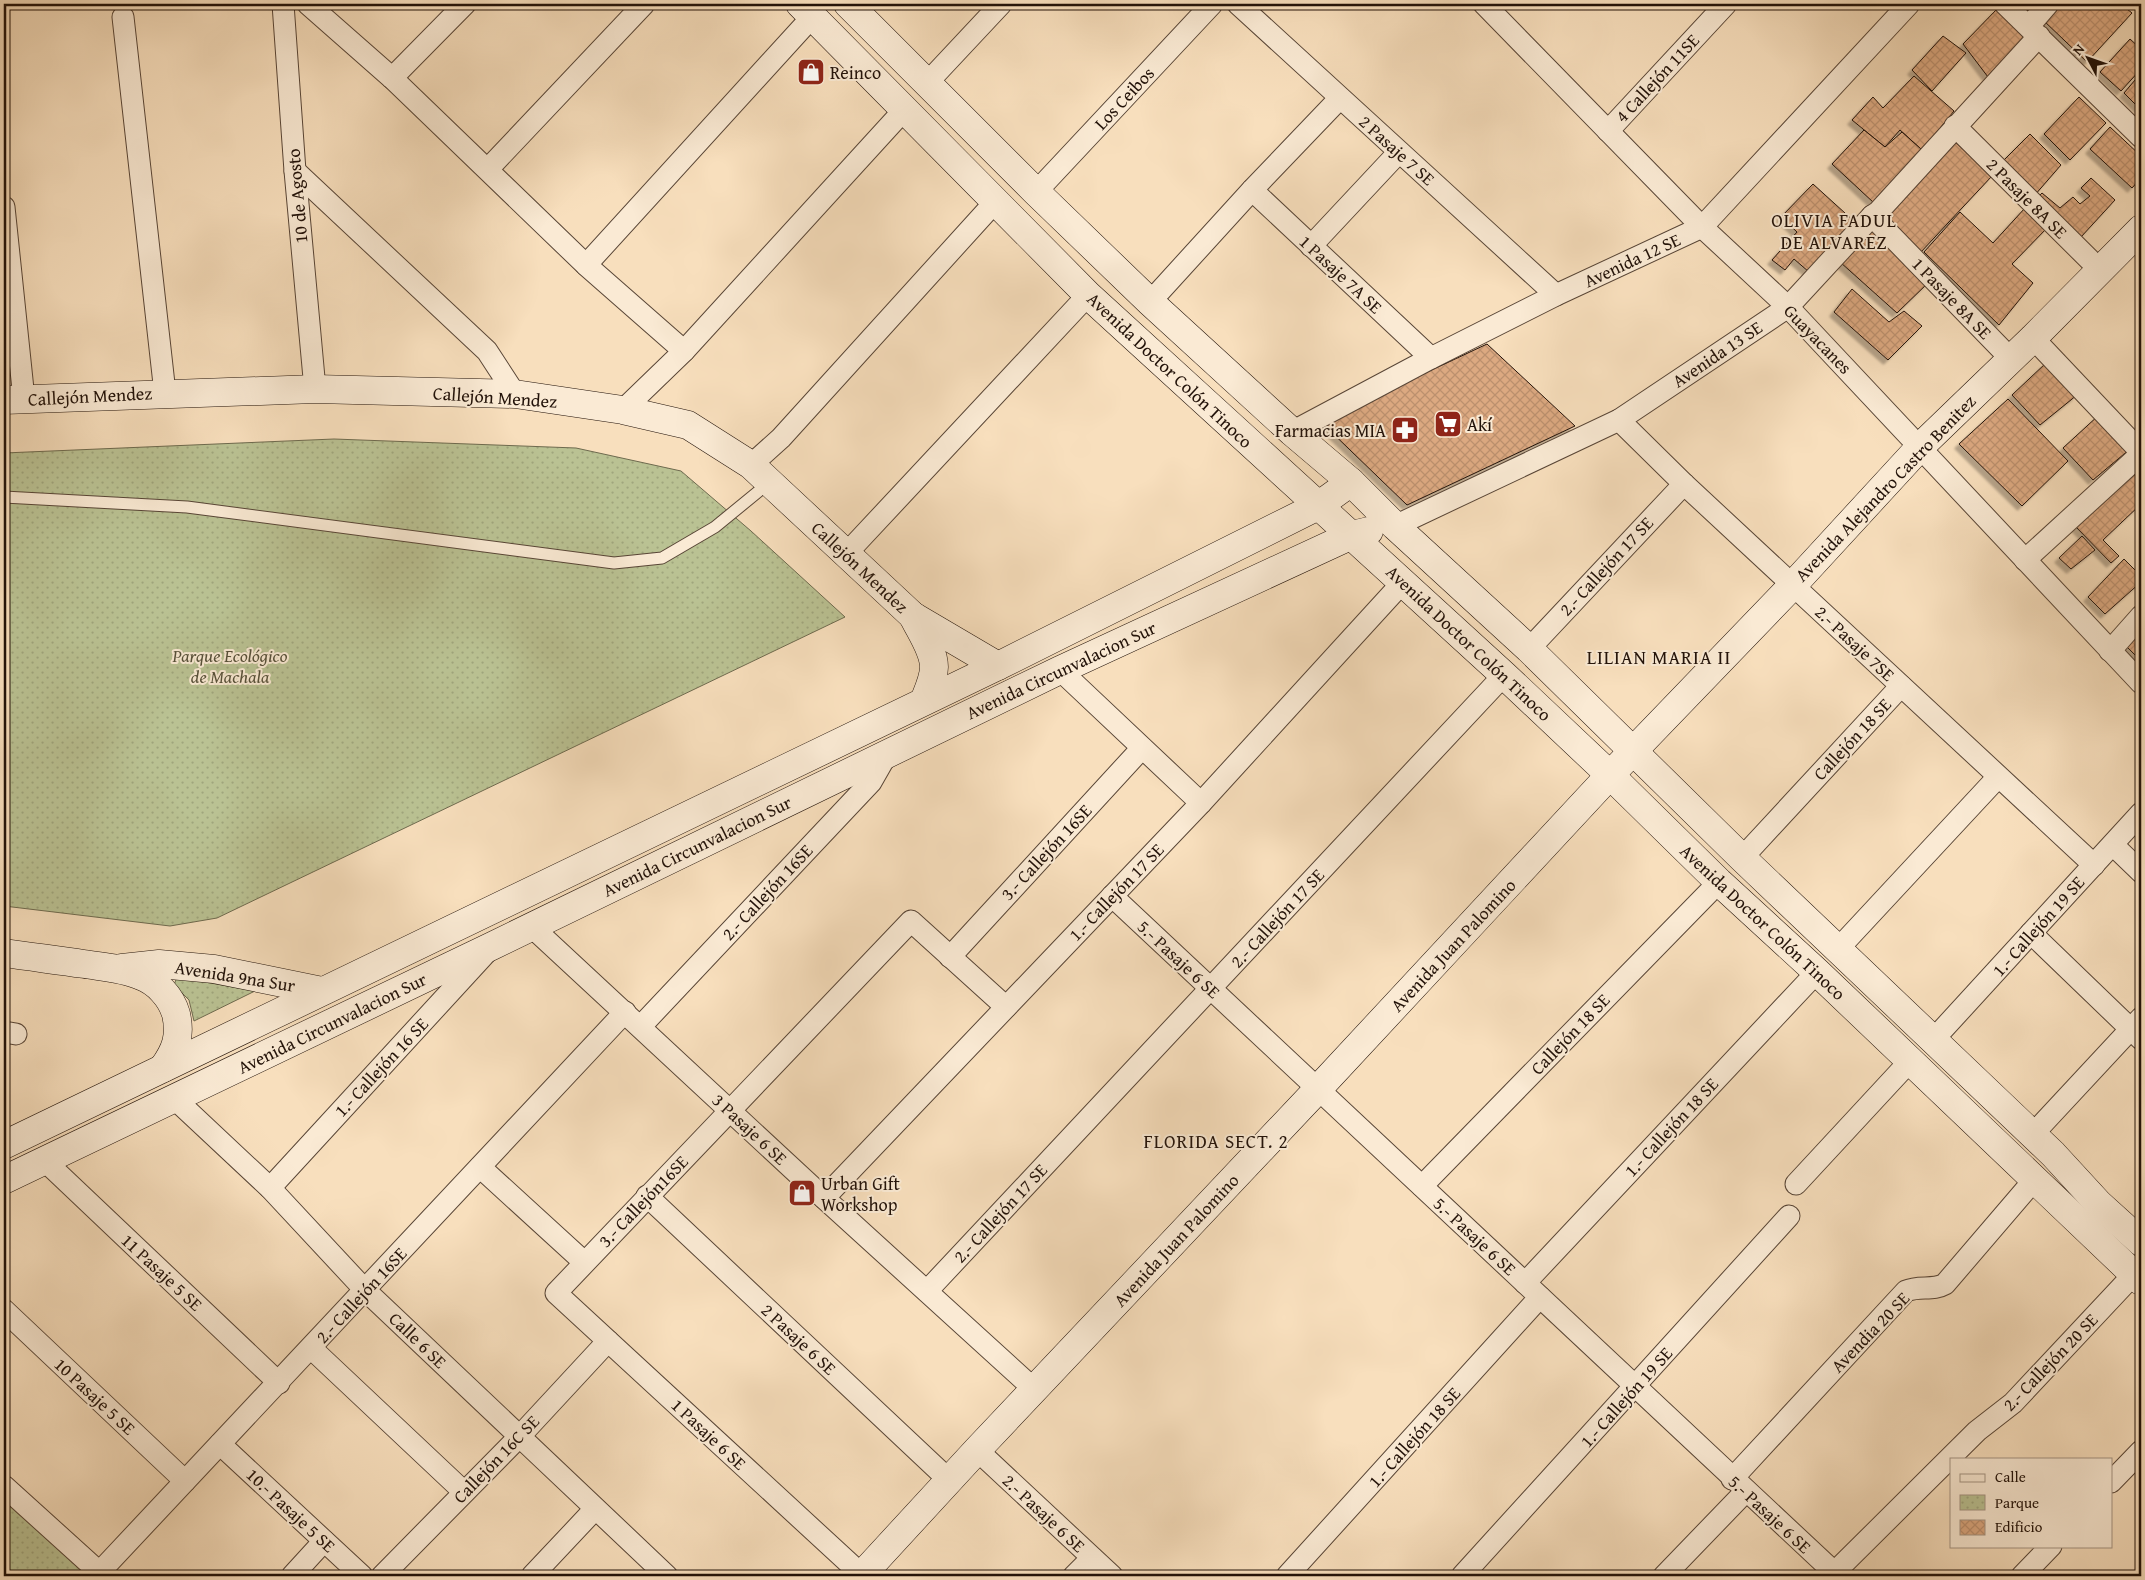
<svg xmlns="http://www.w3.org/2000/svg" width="2145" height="1580" font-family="'Gentium Book Plus',serif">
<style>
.park{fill:url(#park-dots);stroke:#6e6a4e}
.building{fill:url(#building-cross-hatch);stroke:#221209;filter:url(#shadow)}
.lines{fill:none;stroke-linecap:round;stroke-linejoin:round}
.lane-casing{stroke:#584536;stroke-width:13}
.street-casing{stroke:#584536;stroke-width:23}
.secondary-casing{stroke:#221209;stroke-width:29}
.lane{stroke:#faead4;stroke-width:11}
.street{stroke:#faead4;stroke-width:21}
.secondary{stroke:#faead4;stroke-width:28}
.labels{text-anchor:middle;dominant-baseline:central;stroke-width:4;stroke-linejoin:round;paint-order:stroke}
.poi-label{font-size:18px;fill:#221209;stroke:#faead4;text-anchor:start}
.street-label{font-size:18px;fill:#221209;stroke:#faead4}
.park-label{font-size:18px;font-style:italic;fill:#575039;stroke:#faead4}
.neighbourhood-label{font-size:19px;letter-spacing:1px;fill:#221209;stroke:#faead4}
</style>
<defs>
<pattern id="park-dots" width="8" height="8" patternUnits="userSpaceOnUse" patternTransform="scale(1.25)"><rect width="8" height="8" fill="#bac293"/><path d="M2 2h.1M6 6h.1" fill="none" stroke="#a0a67d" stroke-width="1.8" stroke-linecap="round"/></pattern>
<pattern id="building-cross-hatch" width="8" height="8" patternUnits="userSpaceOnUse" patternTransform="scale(1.25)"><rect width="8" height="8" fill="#dca981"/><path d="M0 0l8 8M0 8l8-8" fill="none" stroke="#bc906e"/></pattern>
<filter id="shadow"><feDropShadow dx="-4.5" dy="4.5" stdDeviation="1" flood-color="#0004"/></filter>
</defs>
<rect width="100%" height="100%" fill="#f8dfbd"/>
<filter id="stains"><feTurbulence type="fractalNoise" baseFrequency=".004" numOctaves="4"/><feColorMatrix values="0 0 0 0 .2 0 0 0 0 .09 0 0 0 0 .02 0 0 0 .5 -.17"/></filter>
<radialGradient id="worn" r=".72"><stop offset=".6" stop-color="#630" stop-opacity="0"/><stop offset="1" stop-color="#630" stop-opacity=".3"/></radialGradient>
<g class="park">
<path d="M 334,439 L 576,448 L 681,471 L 751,531 L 845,617 L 217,918 L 170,926 L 4,906 L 4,453 Z"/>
<path d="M 177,977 L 255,991 L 194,1021 L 189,1000 L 174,985 Z"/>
<path d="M 4,1496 L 87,1571 L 82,1576 L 4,1576 Z"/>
</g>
<g class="building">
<path d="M 2058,4 L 2121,4 L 2132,13 L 2087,62 L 2043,20 Z"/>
<path d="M 1998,8 L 2028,38 L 1988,77 L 1963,44 Z"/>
<path d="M 1943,36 L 1966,53 L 1932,91 L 1912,70 Z"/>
<path d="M 2130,39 L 2141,49 L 2141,69 L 2121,91 L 2100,72 Z"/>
<path d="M 2141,73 L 2141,110 L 2124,93 Z"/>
<path d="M 1914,76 L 1954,111 L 1922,150 L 1900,130 L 1885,147 L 1852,120 L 1873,97 L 1883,108 Z"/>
<path d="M 2079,97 L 2106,123 L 2070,160 L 2044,134 Z"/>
<path d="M 2110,127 L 2141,156 L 2141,178 L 2132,188 L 2090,149 Z"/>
<path d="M 1864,130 L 1885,147 L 1902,132 L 1922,150 L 1874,203 L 1832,164 Z"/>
<path d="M 2030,134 L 2061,165 L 2034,196 L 2000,164 Z"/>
<path d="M 1950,137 L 1992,176 L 1920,253 L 1878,212 Z"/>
<path d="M 2091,178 L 2115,200 L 2081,237 L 2037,198 L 2042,193 L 2060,208 L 2073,197 L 2080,204 L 2090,196 L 2081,188 Z"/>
<path d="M 1813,184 L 1856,223 L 1809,272 L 1794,259 L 1785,270 L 1772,260 L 1797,232 L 1781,217 Z"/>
<path d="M 2025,208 L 2048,227 L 2012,264 L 2033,283 L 1999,325 L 1924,252 L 1960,212 L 1993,243 Z"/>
<path d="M 1871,227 L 1929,282 L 1897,313 L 1840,262 Z"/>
<path d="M 1852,289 L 1889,322 L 1904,311 L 1922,326 L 1888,360 L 1834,312 Z"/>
<path d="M 1487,344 L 1575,426 L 1407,505 L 1321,422 Z"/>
<path d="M 2046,363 L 2077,395 L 2040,425 L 2012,395 Z"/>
<path d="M 2008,399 L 2068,461 L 2022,506 L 1959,444 Z"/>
<path d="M 2099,415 L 2130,449 L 2093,480 L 2063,448 Z"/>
<path d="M 2140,469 L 2141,504 L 2103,540 L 2119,556 L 2111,563 L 2075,526 Z"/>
<path d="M 2082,536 L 2095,550 L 2071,569 L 2059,558 Z"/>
<path d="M 2124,559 L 2141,576 L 2141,582 L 2105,614 L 2088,597 Z"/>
<path d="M 2141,625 L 2141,661 L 2124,644 Z"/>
</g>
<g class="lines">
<g class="lane-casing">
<path id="lane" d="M 4,497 L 187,507 L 614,563 L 662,558 L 715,527 L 770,482"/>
</g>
<g class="street-casing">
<g id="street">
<path d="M 283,4 L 295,171 L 315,389"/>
<path d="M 308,4 L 392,78 L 586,265 L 684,351"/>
<path d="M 1238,4 L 1556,295"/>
<path d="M 1484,4 L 1702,227 L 1788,307 L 2141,683"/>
<path d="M 2005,4 L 2141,137"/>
<path d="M 123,17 L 165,393"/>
<path d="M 2029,26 L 2048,4"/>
<path d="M 392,78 L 465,4"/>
<path d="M 927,83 L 1001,4"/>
<path d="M 1955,126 L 2100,270"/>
<path d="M 1608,131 L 1726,4"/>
<path d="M 488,169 L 644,4"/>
<path d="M 295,171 L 487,351 L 515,394"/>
<path d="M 1252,190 L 1431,358"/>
<path d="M 1036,192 L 1212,4"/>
<path d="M 4,207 L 24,399"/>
<path d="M 1872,216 L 2011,359"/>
<path d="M 1311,246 L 1399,152"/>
<path d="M 586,265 L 812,17"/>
<path d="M 1150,302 L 1252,190 L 1340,98"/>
<path d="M 2033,338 L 2141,452"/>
<path d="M 623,410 L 684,351 L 904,110"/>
<path d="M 1619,420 L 1684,484 L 2094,865"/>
<path d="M 1292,432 L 1431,358 L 1556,295 L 1702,227 L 1909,4"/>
<path d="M 751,465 L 781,438 L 995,202"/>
<path d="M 1395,526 L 1619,420 L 1788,307 L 1872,216 L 1878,212 L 2039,36"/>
<path d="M 846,554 L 1088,295"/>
<path d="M 2025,560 L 2141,454"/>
<path d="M 1529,649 L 1684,484"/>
<path d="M 2110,651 L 2141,616"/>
<path d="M 1060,670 L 1201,803"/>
<path d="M 2113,845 L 2141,872"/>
<path d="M 1742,858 L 1901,686"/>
<path d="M 1112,896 L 1838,1576"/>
<path d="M 532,927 L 824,1198 L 1035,1390"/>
<path d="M 2031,933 L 2141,1039"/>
<path d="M 1838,949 L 1998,777"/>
<path d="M 950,957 L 1142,748"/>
<path d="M 641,1026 L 871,782 L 887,754"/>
<path d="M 4,1032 L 16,1034"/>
<path d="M 1934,1039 L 2141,813"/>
<path d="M 175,1099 L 270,1188 L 365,1290 L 667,1576"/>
<path d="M 2033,1134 L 2141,1018"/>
<path d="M 45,1161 L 279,1383"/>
<path d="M 480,1167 L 584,1262"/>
<path d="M 1796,1184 L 1910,1061"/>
<path d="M 1422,1186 L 1719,882"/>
<path d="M 270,1188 L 486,953"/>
<path d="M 647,1196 L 950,1481"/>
<path d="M 824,1198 L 1201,803 L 1403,582"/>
<path d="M 1525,1283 L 1817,972"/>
<path d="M 927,1291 L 1504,675"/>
<path d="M 4,1310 L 185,1481"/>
<path d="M 311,1348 L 464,1492"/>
<path d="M 220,1444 L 362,1576"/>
<path d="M 977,1450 L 1112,1576"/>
<path d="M 1732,1479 L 1906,1291 C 1919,1285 1933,1291 1945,1284 L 2034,1180"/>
<path d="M 2111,1482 L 2141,1451"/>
<path d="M 4,1486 L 99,1572"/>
<path d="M 1834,1573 L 1977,1431 L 2013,1403 L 2134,1274"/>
<path d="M 862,1575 L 556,1293 L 911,921 L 1006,1007"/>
<path d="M 96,1576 L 625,1012"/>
<path d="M 292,1576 L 324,1541"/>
<path d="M 382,1576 L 519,1437 L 608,1341"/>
<path d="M 532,1576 L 595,1509"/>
<path d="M 1074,1576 L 1092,1558"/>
<path d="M 1287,1576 L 1540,1297"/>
<path d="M 1462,1576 L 1789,1216"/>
<path d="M 1664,1576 L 1746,1491"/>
<path d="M 2022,1576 L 2051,1546"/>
</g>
</g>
<g class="secondary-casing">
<g id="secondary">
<path d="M 800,4 L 1088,295 L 1504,675 L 1610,775 L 1719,882 L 1817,972 L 2141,1281"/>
<path d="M 848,4 L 1036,192 L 1150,302 L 1292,432 L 1351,482 L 1395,526 L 1529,649 L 1742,858 L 2053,1154 L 2099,1204 L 2141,1242"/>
<path d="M 4,400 L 315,389 L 515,394 L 623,410 L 688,425 L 751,465 L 913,616 L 998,666"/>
<path d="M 913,616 C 920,631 934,650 934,667 C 934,678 928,691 924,701"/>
<path d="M 4,953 C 31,957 57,960 84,964 C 103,967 123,968 141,976 C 157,982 171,997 176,1014 C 181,1036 176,1050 163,1068"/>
<path d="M 122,968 L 159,964 L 214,969 L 322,991"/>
<path d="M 4,1145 L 998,666 L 1318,506 L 1351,482"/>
<path d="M 4,1180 L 492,946 L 1060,670 L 1352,535 L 1369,531"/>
<path d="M 861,1576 L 977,1450 L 1318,1089 L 1610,775 L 1793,585 L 1920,447 L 2033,338 L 2141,229"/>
</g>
</g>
<use href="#lane" class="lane"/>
<use href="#street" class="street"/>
<use href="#secondary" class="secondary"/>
</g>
<defs>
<g id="shop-square" transform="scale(1.4375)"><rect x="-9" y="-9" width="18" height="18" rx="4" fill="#8f2418" stroke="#faead4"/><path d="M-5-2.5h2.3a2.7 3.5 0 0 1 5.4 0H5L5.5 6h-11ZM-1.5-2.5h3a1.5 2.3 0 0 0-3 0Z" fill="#fff"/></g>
<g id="supermarket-square" transform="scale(1.4375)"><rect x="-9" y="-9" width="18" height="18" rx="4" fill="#8f2418" stroke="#faead4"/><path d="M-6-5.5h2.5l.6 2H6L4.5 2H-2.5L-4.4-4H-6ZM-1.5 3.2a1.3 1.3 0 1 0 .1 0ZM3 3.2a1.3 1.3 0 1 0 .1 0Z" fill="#fff"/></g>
<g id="pharmacy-square" transform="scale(1.4375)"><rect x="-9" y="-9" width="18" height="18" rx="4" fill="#8f2418" stroke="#faead4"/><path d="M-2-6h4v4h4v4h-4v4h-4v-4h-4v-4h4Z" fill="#fff"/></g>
</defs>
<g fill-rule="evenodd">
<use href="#shop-square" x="811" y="72"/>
<use href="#supermarket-square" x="1448" y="424"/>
<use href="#pharmacy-square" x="1405" y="430"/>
<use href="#shop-square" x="802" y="1193"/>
</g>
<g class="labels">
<g class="poi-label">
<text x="830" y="72">Reinco</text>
<text x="1467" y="424">Akí</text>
<text x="1386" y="430" text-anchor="end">Farmacias MIA</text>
<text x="821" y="1183">Urban Gift<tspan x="821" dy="21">Workshop</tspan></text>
</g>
<g class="street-label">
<text transform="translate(1657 78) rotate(-47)">4 Callejón 11SE</text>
<text transform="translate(1124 98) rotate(-47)">Los Ceibos</text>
<text transform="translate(1397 150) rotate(42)">2 Pasaje 7 SE</text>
<text transform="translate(297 196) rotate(-95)">10 de Agosto</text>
<text transform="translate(2027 198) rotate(45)">2 Pasaje 8A SE</text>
<text transform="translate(1632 260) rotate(-25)">Avenida 12 SE</text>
<text transform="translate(1341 274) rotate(43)">1 Pasaje 7A SE</text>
<text transform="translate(1952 298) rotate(46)">1 Pasaje 8A SE</text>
<text transform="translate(1818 339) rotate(46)">Guayacanes</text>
<text transform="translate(1717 354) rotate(-34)">Avenida 13 SE</text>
<text transform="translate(1170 370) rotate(43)">Avenida Doctor Colón Tinoco</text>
<text transform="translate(90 396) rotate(-3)">Callejón Mendez</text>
<text transform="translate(495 397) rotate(4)">Callejón Mendez</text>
<text transform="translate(1885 488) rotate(-46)">Avenida Alejandro Castro Benitez</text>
<text transform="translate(1606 566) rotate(-47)">2.- Callejón 17 SE</text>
<text transform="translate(860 567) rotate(43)">Callejón Mendez</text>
<text transform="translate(1469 643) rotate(43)">Avenida Doctor Colón Tinoco</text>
<text transform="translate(1855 643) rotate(43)">2.- Pasaje 7SE</text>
<text transform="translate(1061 670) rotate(-25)">Avenida Circunvalacion Sur</text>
<text transform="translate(1852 739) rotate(-47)">Callejón 18 SE</text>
<text transform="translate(697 846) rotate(-26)">Avenida Circunvalacion Sur</text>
<text transform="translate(1046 852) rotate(-47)">3.- Callejón 16SE</text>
<text transform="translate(767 892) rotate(-47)">2.- Callejón 16SE</text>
<text transform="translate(1116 892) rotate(-46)">1.- Callejón 17 SE</text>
<text transform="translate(1277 918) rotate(-47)">2.- Callejón 17 SE</text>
<text transform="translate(1763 922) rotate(43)">Avenida Doctor Colón Tinoco</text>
<text transform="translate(2038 926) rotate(-48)">1.- Callejón 19 SE</text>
<text transform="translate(1453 945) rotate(-47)">Avenida Juan Palomino</text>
<text transform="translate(1179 959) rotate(43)">5.- Pasaje 6 SE</text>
<text transform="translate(235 976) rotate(9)">Avenida 9na Sur</text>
<text transform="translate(332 1023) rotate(-26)">Avenida Circunvalacion Sur</text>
<text transform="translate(1570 1034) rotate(-46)">Callejón 18 SE</text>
<text transform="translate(381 1067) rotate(-47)">1.- Callejón 16 SE</text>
<text transform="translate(1671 1127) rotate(-47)">1.- Callejón 18 SE</text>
<text transform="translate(750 1129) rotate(43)">3 Pasaje 6 SE</text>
<text transform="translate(643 1201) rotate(-46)">3.- Callejón16SE</text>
<text transform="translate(1000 1213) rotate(-47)">2.- Callejón 17 SE</text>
<text transform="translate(1475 1236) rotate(43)">5.- Pasaje 6 SE</text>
<text transform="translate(1176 1240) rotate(-47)">Avenida Juan Palomino</text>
<text transform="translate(162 1272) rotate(43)">11 Pasaje 5 SE</text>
<text transform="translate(361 1295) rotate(-47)">2.- Callejón 16SE</text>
<text transform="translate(1870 1332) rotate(-46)">Avendia 20 SE</text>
<text transform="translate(799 1339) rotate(43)">2 Pasaje 6 SE</text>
<text transform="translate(418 1340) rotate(44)">Calle 6 SE</text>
<text transform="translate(2050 1362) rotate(-46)">2.- Callejón 20 SE</text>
<text transform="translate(95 1396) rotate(43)">10 Pasaje 5 SE</text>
<text transform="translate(1626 1397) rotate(-48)">1.- Callejón 19 SE</text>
<text transform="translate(709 1434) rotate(43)">1 Pasaje 6 SE</text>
<text transform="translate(1414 1437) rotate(-48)">1.- Callejón 18 SE</text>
<text transform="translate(496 1459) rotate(-46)">Callejón 16C SE</text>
<text transform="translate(291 1510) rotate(43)">10.- Pasaje 5 SE</text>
<text transform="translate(1044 1513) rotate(43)">2.- Pasaje 6 SE</text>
<text transform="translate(1770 1514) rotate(43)">5.- Pasaje 6 SE</text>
</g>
<g class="park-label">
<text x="230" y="655">Parque Ecológico<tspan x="230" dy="21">de Machala</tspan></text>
</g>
<g class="neighbourhood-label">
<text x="1834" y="220">OLIVIA FADUL<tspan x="1834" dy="22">DE ALVAREZ</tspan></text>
<text x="1659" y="657">LILIAN MARIA II</text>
<text x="1216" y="1141">FLORIDA SECT. 2</text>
</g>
</g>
<rect width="2145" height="1580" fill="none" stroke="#f8dfbd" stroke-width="20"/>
<rect x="5" y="5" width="2135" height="1570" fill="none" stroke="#221209" stroke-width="2.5"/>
<rect x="10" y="10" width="2125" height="1560" fill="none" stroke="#221209"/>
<rect x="1950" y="1458" width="162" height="90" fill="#faead4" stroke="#a49483"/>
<rect x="1960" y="1474" width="25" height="8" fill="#faead4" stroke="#a49483"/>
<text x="1995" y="1482" font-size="15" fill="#221209">Calle</text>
<rect x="1960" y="1495" width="25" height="15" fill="url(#park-dots)" stroke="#a49483"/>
<text x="1995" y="1508" font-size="15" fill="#221209">Parque</text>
<rect x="1960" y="1520" width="25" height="15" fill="url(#building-cross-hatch)" stroke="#a49483"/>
<text x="1995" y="1532" font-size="15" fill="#221209">Edificio</text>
<g transform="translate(2088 58) rotate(311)" stroke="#faead4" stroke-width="4" paint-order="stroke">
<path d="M0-4L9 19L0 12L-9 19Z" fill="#221209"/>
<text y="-8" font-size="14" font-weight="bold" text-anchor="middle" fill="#221209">N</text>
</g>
<rect width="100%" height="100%" filter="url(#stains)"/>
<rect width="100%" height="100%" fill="url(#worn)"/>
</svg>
